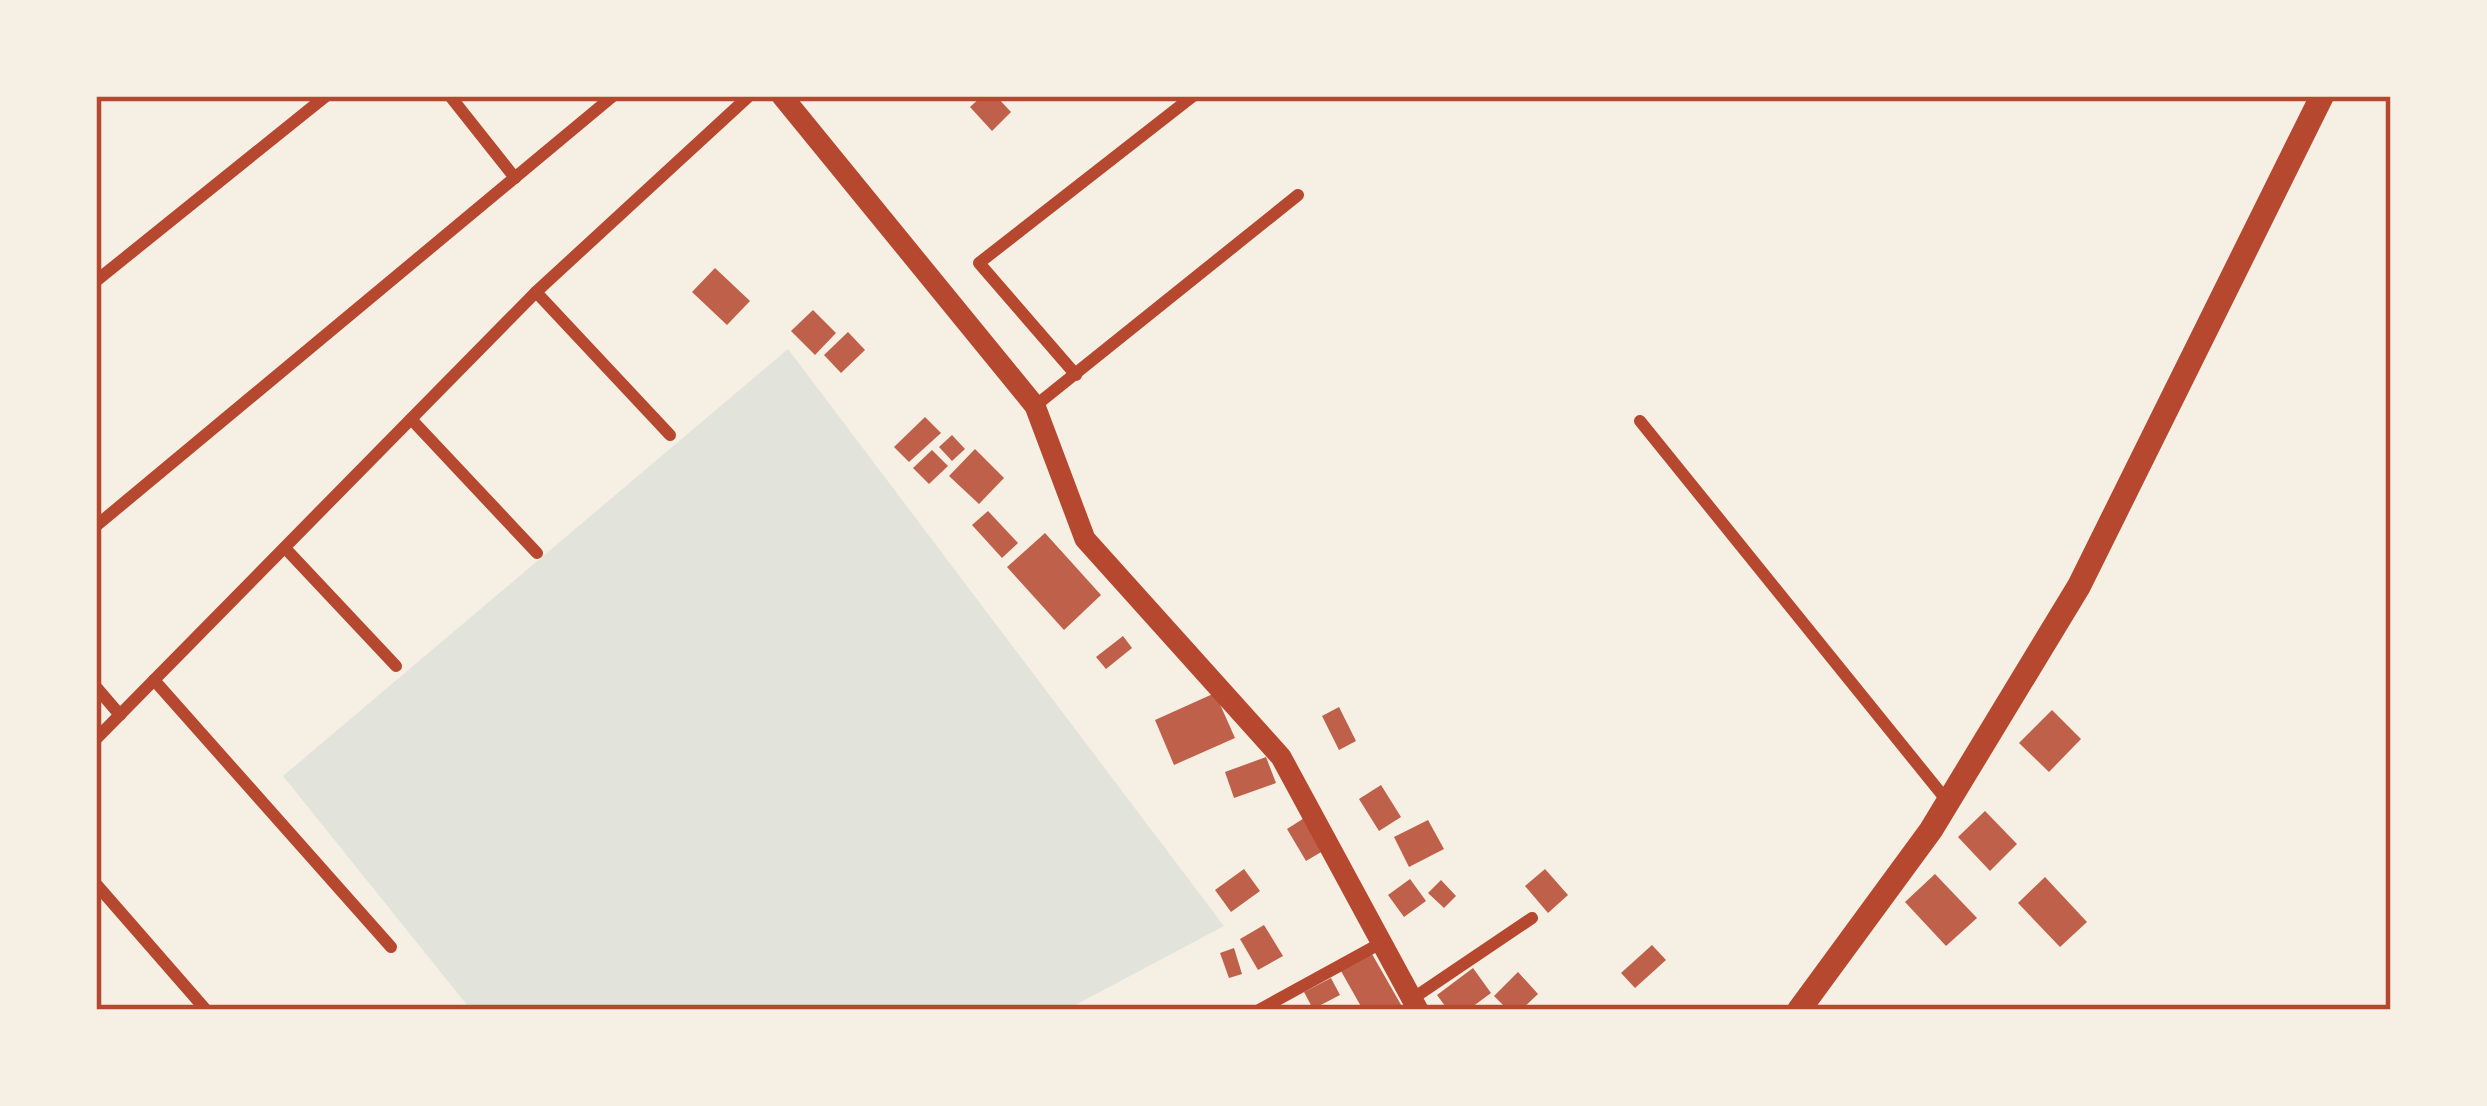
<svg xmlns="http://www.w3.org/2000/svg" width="2487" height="1106" font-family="Literata,serif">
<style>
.green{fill:#e2e4dc}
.building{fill:#bf614a}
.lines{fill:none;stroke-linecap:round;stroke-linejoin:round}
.minor{stroke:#b5482f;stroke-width:12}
.tertiary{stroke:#b5482f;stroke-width:21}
.secondary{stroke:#b5482f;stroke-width:24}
.neatline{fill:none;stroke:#b5482f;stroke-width:4.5}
</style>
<rect width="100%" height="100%" fill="#f6efe4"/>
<path class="green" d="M 788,349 L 1224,926 L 1066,1010 L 471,1010 L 283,776 Z"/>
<g class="building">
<path d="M 982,96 L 996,96 L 1011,112 L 992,131 L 970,107 Z"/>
<path d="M 715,268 L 750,301 L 727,325 L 692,292 Z"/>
<path d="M 813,310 L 836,333 L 815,355 L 791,331 Z"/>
<path d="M 848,332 L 865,350 L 841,373 L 824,355 Z"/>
<path d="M 925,417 L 941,433 L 909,462 L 894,447 Z"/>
<path d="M 952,435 L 965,449 L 952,461 L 939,447 Z"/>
<path d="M 975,449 L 1004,478 L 979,504 L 949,476 Z"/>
<path d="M 932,450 L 948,466 L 929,484 L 913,468 Z"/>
<path d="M 988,511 L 1018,543 L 1002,558 L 972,525 Z"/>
<path d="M 1045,533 L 1101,595 L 1064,630 L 1007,567 Z"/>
<path d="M 1123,636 L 1132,648 L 1106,669 L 1096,657 Z"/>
<path d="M 1215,693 L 1235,738 L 1174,765 L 1155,720 Z"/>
<path d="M 1339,707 L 1356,741 L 1339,750 L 1322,716 Z"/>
<path d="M 2052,710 L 2081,739 L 2049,772 L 2019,743 Z"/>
<path d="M 1266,757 L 1276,783 L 1234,798 L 1225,772 Z"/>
<path d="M 1381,785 L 1401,817 L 1379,831 L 1359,799 Z"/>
<path d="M 1985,811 L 2017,844 L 1990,871 L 1958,837 Z"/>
<path d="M 1309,815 L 1328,848 L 1306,861 L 1287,829 Z"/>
<path d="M 1428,820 L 1444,849 L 1409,867 L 1394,837 Z"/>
<path d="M 1244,869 L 1260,891 L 1231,912 L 1215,890 Z"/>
<path d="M 1545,869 L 1568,895 L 1548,913 L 1525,886 Z"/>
<path d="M 1935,874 L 1977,918 L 1946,946 L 1905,902 Z"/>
<path d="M 2045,877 L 2087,922 L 2060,947 L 2018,903 Z"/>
<path d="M 1410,879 L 1426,901 L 1404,917 L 1388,895 Z"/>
<path d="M 1441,880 L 1456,896 L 1444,908 L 1428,893 Z"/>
<path d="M 1264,925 L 1283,956 L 1258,970 L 1240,939 Z"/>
<path d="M 1652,945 L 1666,960 L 1635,988 L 1621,973 Z"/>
<path d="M 1234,948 L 1242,974 L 1229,978 L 1220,953 Z"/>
<path d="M 1372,954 L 1404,1010 L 1363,1010 L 1341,971 Z"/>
<path d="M 1473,968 L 1491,993 L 1468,1010 L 1448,1010 L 1437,995 Z"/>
<path d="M 1518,972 L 1538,994 L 1521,1010 L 1508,1010 L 1494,996 Z"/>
<path d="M 1331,978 L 1340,995 L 1313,1009 L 1304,992 Z"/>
</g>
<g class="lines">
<g class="minor">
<path d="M 450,96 L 515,178"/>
<path d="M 96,281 L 326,96"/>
<path d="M 536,292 L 670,435"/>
<path d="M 1076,375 L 979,263 L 1193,96"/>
<path d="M 1035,406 L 1298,195"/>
<path d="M 411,419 L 537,553"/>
<path d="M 1640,421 L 1948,802"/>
<path d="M 96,526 L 613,96"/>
<path d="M 285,548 L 396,666"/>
<path d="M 154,680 L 391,947"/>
<path d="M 96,687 L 120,715"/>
<path d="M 96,739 L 536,292 L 749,96"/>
<path d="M 96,884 L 206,1010"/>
<path d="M 1412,999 L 1532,918"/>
<path d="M 1259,1010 L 1381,943"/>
</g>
<path class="tertiary" d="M 782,96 L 1035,406 L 1085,539 L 1281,757 L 1418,1010"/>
<path class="secondary" d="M 1799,1010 L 1931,830 L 2079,586 L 2322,96"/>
</g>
<rect width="2487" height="1106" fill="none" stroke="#f6efe4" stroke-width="198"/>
<rect x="99" y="99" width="2289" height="908" class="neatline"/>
</svg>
